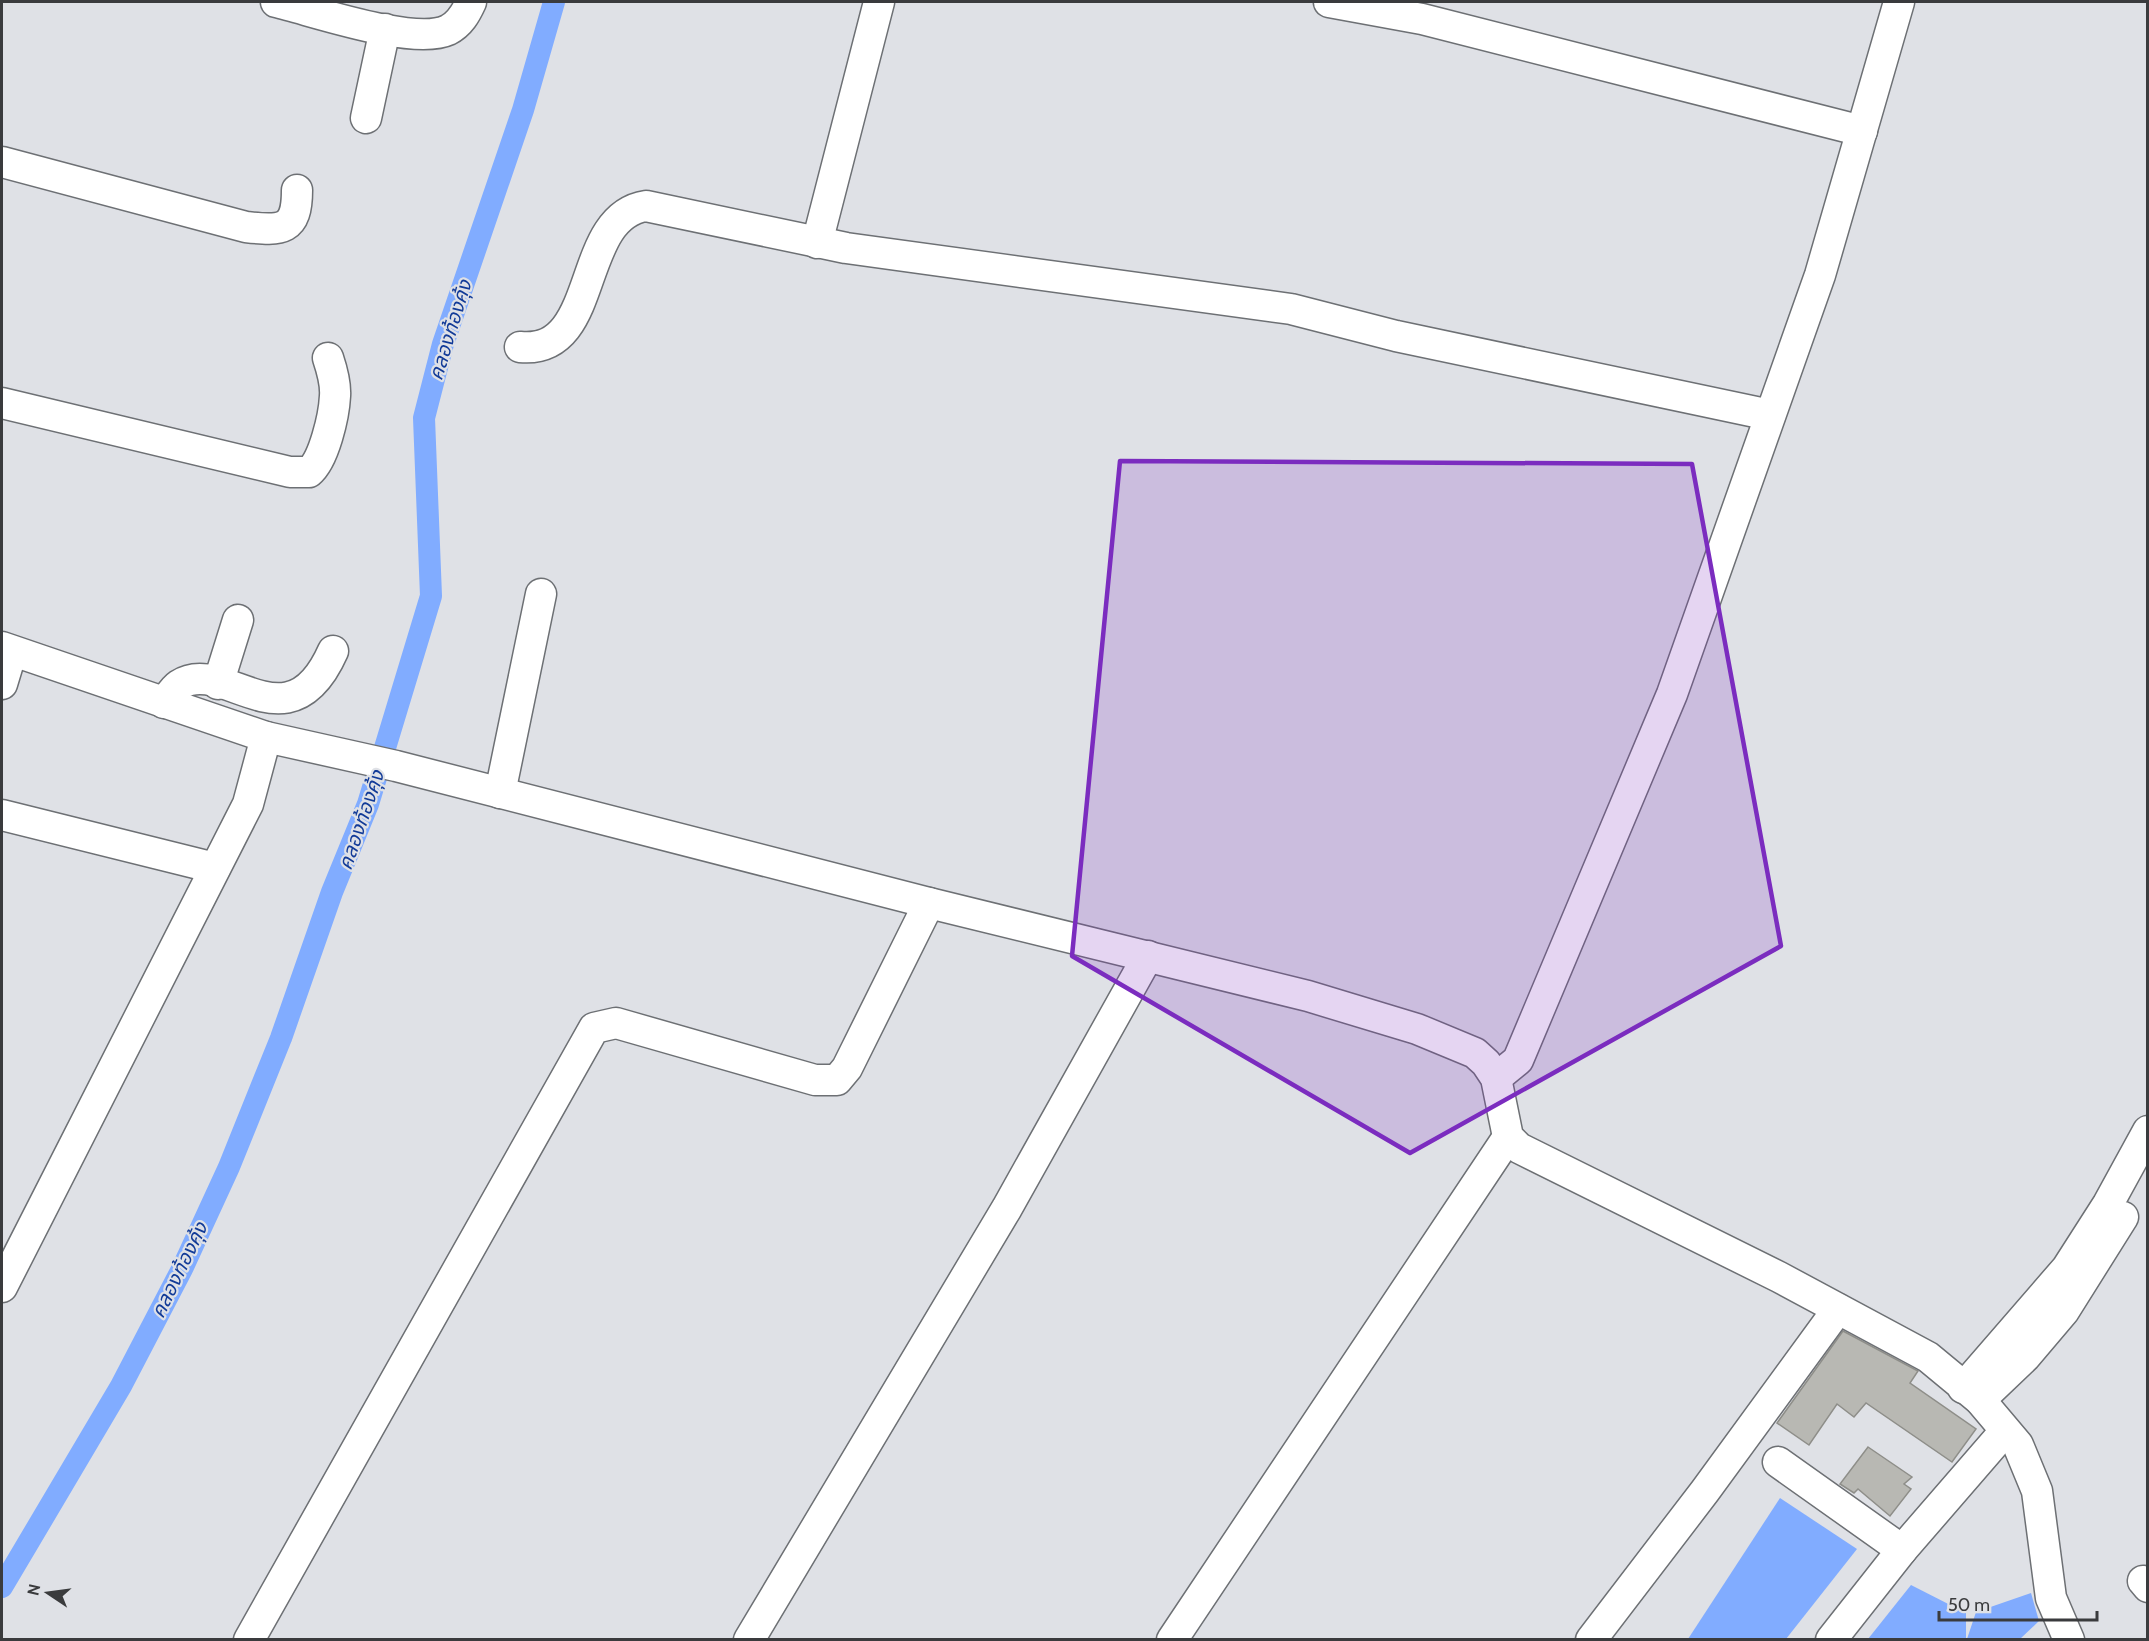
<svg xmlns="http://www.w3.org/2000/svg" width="2149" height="1641" font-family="Cabin,'Noto Sans Thai',sans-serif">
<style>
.forest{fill:#81abfe}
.water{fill:#81acff}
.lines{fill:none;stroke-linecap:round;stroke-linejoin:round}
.canal{stroke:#81acff;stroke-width:22}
.building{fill:#b8b8b3;stroke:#8e8e89;stroke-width:1.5}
.minor-casing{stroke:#6d7074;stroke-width:33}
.minor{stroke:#fff;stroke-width:30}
.marked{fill:#7b2cbf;fill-opacity:0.2;stroke:#7b2cbf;stroke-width:4.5;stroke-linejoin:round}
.labels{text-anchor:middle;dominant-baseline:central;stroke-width:4.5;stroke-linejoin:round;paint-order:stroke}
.water-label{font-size:20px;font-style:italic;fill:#123b98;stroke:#dfe1e6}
</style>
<rect width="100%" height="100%" fill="#dfe1e6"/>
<path class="forest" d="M 2031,1593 L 2039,1621 L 2020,1639 L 1967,1639 L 1976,1612 Z"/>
<g class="water">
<path d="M 1780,1498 L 1857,1549 L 1786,1639 L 1688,1639 Z"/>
<path d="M 1911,1585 L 1966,1613 L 1966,1639 L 1868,1639 Z"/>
</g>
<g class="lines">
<path class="canal" d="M 2,1587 L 121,1386 L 182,1269 L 229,1167 L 281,1038 L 332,892 L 368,804 L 431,596 L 424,418 L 443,344 L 523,110 L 554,2"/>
</g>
<g class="building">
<path d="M 1843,1331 L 1918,1371 L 1910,1383 L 1976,1429 L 1952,1462 L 1866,1403 L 1854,1417 L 1837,1404 L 1809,1445 L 1777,1423 Z"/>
<path d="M 1868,1447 L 1912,1477 L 1904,1484 L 1911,1489 L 1890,1516 L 1858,1489 L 1854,1493 L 1840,1484 Z"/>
</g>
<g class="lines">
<g class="minor-casing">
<g id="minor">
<path d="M 276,2 C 314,11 414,46 448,30 C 460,24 466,13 471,2"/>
<path d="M 1329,2 L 1422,19 L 1862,131"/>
<path d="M 366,118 L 385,29"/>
<path d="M 2,162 L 246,227 C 282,231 297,231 297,190"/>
<path d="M 817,243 L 879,2"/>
<path d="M 520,347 C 602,355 574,217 646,206 L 846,248 L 1291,309 L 1396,336 L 1770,415"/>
<path d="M 2,403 L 290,472 L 309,472 C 324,460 334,416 335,396 C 336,383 332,370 328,358"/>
<path d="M 2,647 L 266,737 L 396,766 L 929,903 L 1308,996 L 1417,1029 L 1475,1053 L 1486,1063 L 1496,1078 L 1508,1137 L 1519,1148 L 1779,1277 L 1928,1357 L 1980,1400 L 2018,1445 L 2037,1491 L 2051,1598 L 2069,1640"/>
<path d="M 2,684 L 12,651"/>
<path d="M 218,684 L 238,620"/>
<path d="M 164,703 C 168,698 173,689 179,685 C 224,655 288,752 333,651"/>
<path d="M 500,793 L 541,594"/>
<path d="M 2,815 L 215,868"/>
<path d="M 1496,1078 L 1518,1060 L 1672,694 L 1820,275 L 1899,2"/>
<path d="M 2,1287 L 248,804 L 266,737"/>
<path d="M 1963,1388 L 2067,1268 L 2108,1204 L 2148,1131"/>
<path d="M 1980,1400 L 2025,1357 L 2064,1311 L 2123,1217"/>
<path d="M 1778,1462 L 1902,1550"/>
<path d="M 2143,1581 L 2148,1587"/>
<path d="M 249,1640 L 594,1028 L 616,1023 L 815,1080 L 837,1080 L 847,1068 L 929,903"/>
<path d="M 749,1640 L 1007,1208 L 1148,956"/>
<path d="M 1172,1640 L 1508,1137"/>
<path d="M 1591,1640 L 1705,1491 L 1838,1309"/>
<path d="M 1831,1640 L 1902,1550 L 2005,1431"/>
</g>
</g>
<use href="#minor" class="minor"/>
</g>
<path class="marked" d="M 1120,461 L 1692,464 L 1781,946 L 1410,1153 L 1072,956 Z"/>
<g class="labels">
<g class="water-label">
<text transform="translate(450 330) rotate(-73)">คลองท้องคุ้ง</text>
<text transform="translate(361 820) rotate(-71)">คลองท้องคุ้ง</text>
<text transform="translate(179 1270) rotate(-64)">คลองท้องคุ้ง</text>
</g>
</g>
<rect width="2149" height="1641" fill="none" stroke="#3a3b3d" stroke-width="6"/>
<g transform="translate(48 1593) rotate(283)" stroke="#dfe1e6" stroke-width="4.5" paint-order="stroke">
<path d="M0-4.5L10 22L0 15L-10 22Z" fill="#3a3b3d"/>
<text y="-9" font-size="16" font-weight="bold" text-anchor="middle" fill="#3a3b3d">N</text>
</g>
<path d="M1939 1611v9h158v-9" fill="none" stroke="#3a3b3d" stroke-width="3"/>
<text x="1948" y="1611" font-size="18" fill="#3a3b3d" stroke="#dfe1e6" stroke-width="4.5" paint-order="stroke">50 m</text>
</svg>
